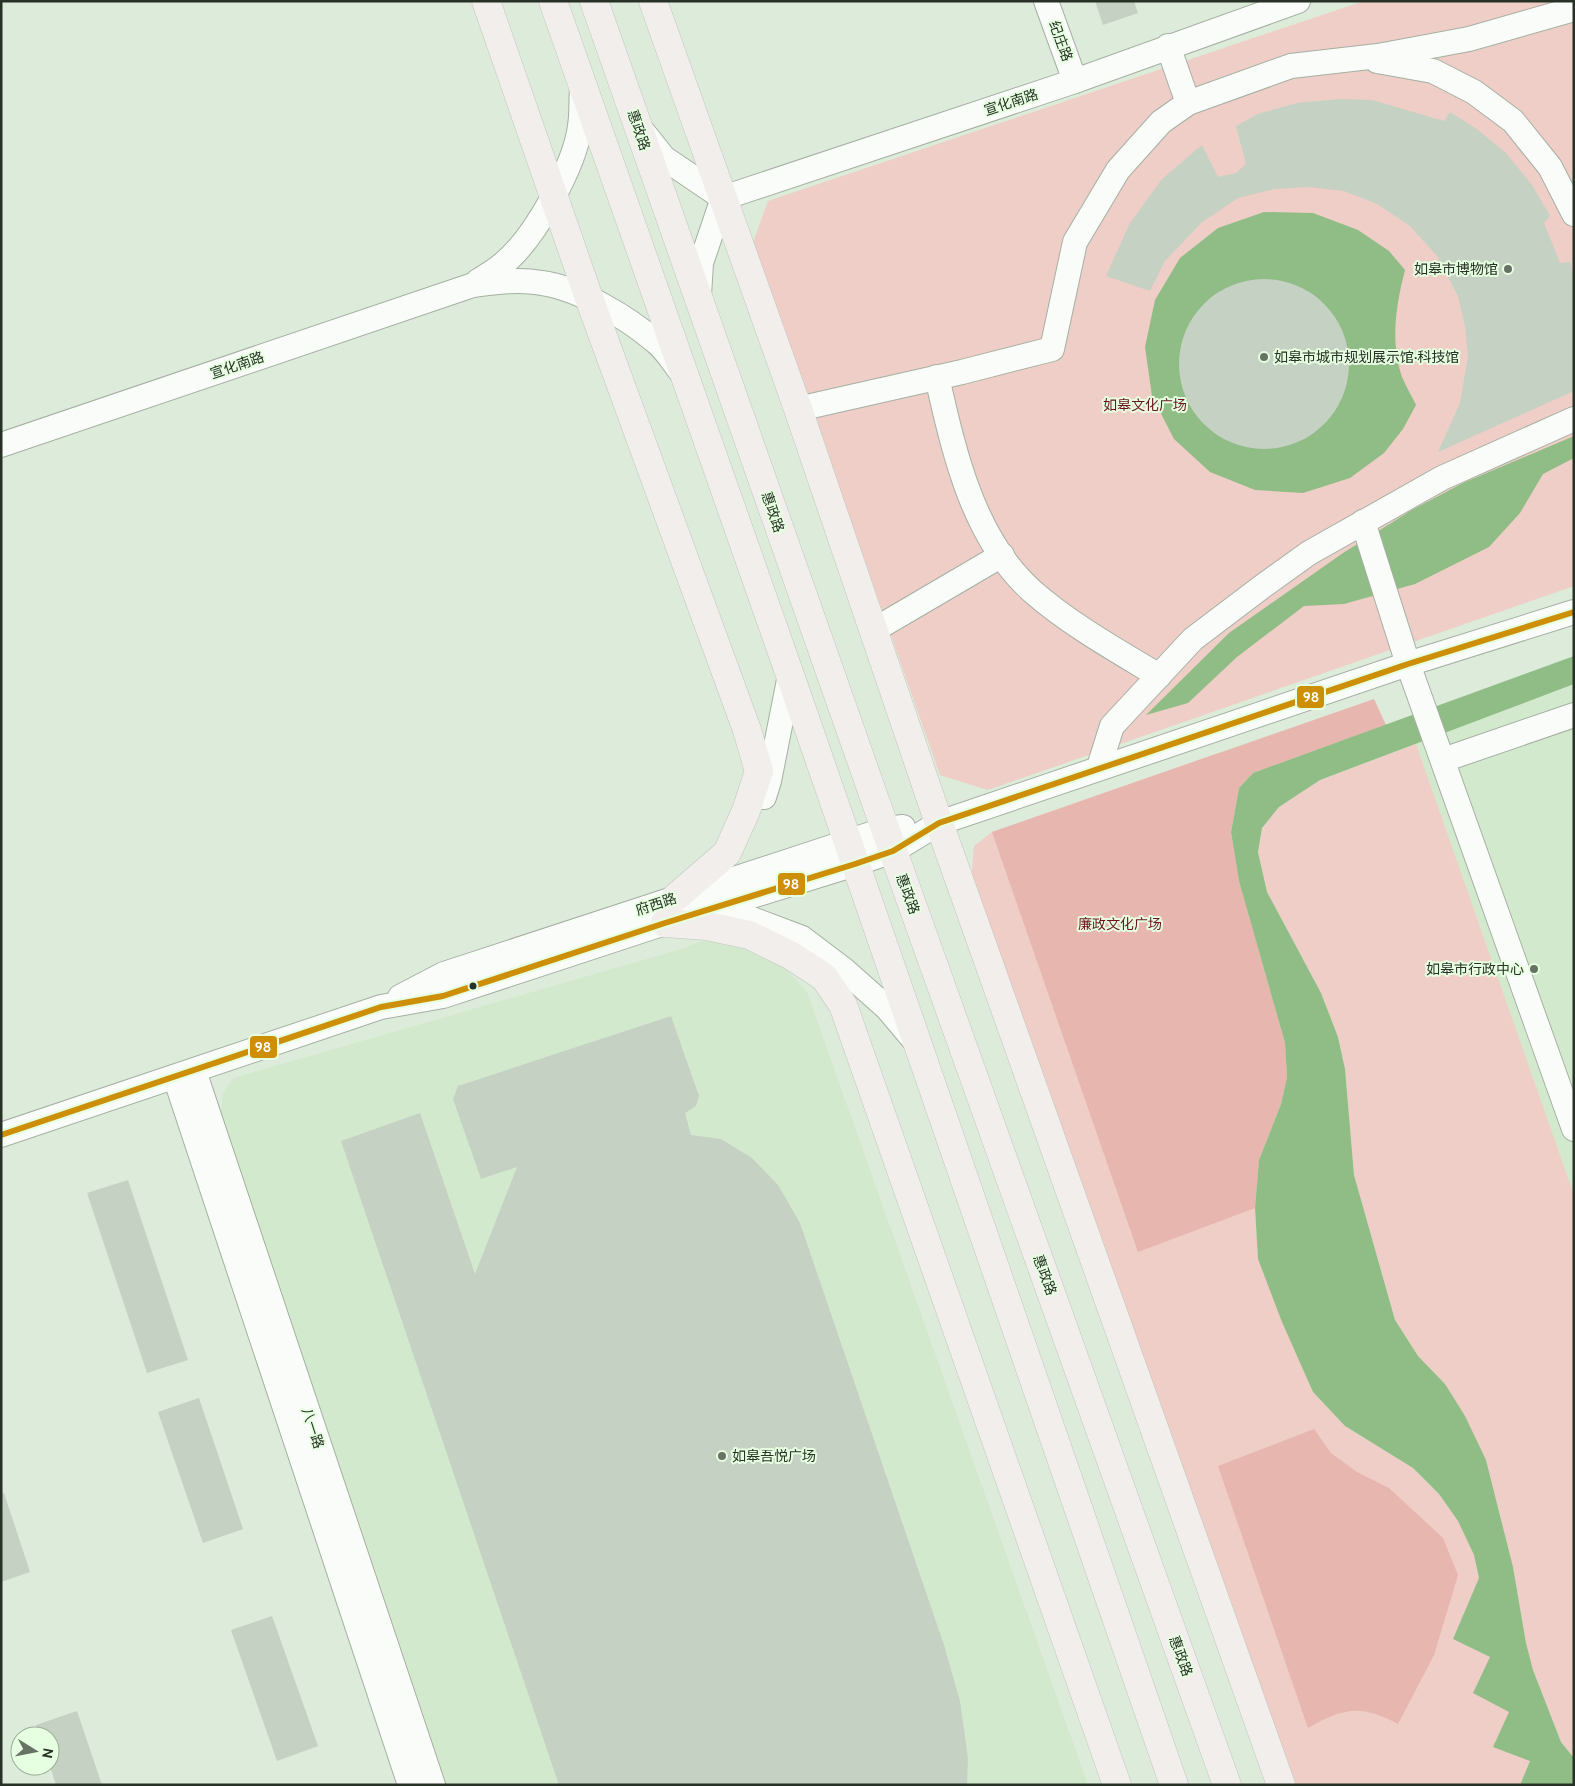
<svg xmlns="http://www.w3.org/2000/svg" width="1575" height="1786" font-family="Cabin,'Noto Sans SC',sans-serif">
<style>
.built{fill:#d3e9ce}
.green{fill:#eecec6}
.forest{fill:#e6b6af}
.water{fill:#8fbd85}
.building{fill:#c5d1c3}
.lines{fill:none;stroke-linecap:round;stroke-linejoin:round}
.minor-casing{stroke:#a5b0a3;stroke-width:26}
.major-casing{stroke:#c0c7be;stroke-width:29}
.minor{stroke:#fafcf9;stroke-width:24}
.major{stroke:#f1eeeb;stroke-width:28}
.bus-1-casing{stroke:#e6ffe1;stroke-width:10}
.bus-1{stroke:#cd8f07;stroke-width:6}
.poi-dot{fill:#677264;stroke:#e6ffe1;stroke-width:2}
.bus-dot{fill:#273125;stroke:#e6ffe1;stroke-width:2}
.labels{text-anchor:middle;dominant-baseline:central;stroke-width:4;stroke-linejoin:round;paint-order:stroke}
.street-label{font-size:14px;fill:#273125;stroke:#e6ffe1}
.poi-label{font-size:14px;fill:#273125;stroke:#e6ffe1;text-anchor:end}
.park-label{font-size:14px;fill:#6b131e;stroke:#e6ffe1}
.line-badge{stroke:#e6ffe1;stroke-width:2}
.badge-label{font-size:14px;text-anchor:middle;font-weight:bold;fill:#fff}
</style>
<rect width="100%" height="100%" fill="#ddebda"/>
<g class="built">
<path d="M 1574,684 L 1574,1195 L 1416,744 Z"/>
<path d="M 709,939 L 751,946 L 784,967 L 807,992 L 1088,1785 L 446,1785 L 221,1111 L 223,1093 L 233,1078 L 678,950 Z"/>
</g>
<g class="green">
<path d="M 1364,1 L 1574,1 L 1574,586 L 988,790 L 940,775 L 753,242 L 768,201 Z"/>
<path d="M 1416,744 L 1574,1195 L 1574,1758 L 1561,1742 L 1533,1670 L 1526,1643 L 1513,1567 L 1486,1460 L 1445,1384 L 1418,1356 L 1395,1320 L 1354,1175 L 1345,1069 L 1338,1037 L 1321,993 L 1267,892 L 1258,852 L 1262,828 L 1279,807 L 1299,793 L 1320,780 Z"/>
<path d="M 1218,753 L 1259,1160 L 1255,1208 L 1258,1259 L 1313,1392 L 1345,1426 L 1413,1468 L 1439,1494 L 1458,1521 L 1474,1555 L 1479,1578 L 1453,1639 L 1490,1657 L 1509,1712 L 1530,1761 L 1520,1785 L 1288,1785 L 971,884 L 974,846 L 992,832 Z"/>
</g>
<g class="forest">
<path d="M 1374,699 L 1386,725 L 1253,773 L 1239,788 L 1231,832 L 1239,880 L 1285,1043 L 1287,1077 L 1281,1104 L 1259,1160 L 1255,1208 L 1138,1252 L 992,832 Z"/>
<path d="M 1314,1429 L 1331,1453 L 1357,1472 L 1389,1488 L 1443,1538 L 1458,1575 L 1434,1655 L 1398,1724 C 1360,1704 1344,1708 1308,1728 L 1218,1466 Z"/>
</g>
<g class="water">
<path d="M 1264,212 L 1313,213 L 1358,230 L 1389,251 L 1405,270 C 1396,305 1390,342 1402,377 C 1406,387 1412,396 1416,405 L 1403,429 L 1384,453 L 1350,478 L 1303,493 L 1255,490 L 1210,472 L 1174,439 L 1152,396 L 1145,347 L 1155,300 L 1180,258 L 1218,228 Z"/>
<path d="M 1574,436 L 1574,458 L 1543,474 L 1520,513 L 1489,547 L 1415,584 L 1344,604 L 1304,606 L 1237,657 L 1188,703 L 1146,715 L 1229,633 L 1343,553 L 1412,510 L 1463,483 Z"/>
<path d="M 1574,656 L 1574,684 L 1320,780 L 1279,807 L 1262,828 L 1258,852 L 1267,892 L 1321,993 L 1338,1037 L 1345,1069 L 1354,1175 L 1395,1320 L 1418,1356 L 1445,1384 L 1465,1416 L 1486,1460 L 1513,1567 L 1526,1643 L 1533,1670 L 1561,1742 L 1574,1758 L 1574,1785 L 1520,1785 L 1530,1761 L 1493,1747 L 1509,1712 L 1473,1693 L 1490,1657 L 1453,1639 L 1479,1578 L 1474,1555 L 1458,1521 L 1439,1494 L 1413,1468 L 1345,1426 L 1313,1392 L 1282,1322 L 1258,1259 L 1255,1208 L 1259,1160 L 1281,1104 L 1287,1077 L 1285,1043 L 1239,881 L 1231,832 L 1239,788 L 1253,773 Z"/>
</g>
<g class="building">
<path d="M 1095,1 L 1134,1 L 1138,13 L 1103,25 Z"/>
<path d="M 1340,99 L 1372,100 L 1444,121 L 1450,112 L 1478,130 L 1506,153 L 1532,185 L 1550,216 L 1544,223 L 1560,263 L 1570,262 L 1574,278 L 1574,391 L 1438,452 L 1460,403 L 1468,356 L 1465,326 L 1458,296 L 1437,256 L 1410,226 L 1377,204 L 1344,191 L 1309,187 L 1274,189 L 1238,198 L 1201,223 L 1165,261 L 1150,291 L 1106,276 L 1130,223 L 1162,179 L 1202,145 L 1218,177 L 1236,173 L 1246,164 L 1236,126 L 1258,114 L 1297,103 Z"/>
<circle cx="1264" cy="364" r="85"/>
<path d="M 671,1016 L 699,1096 L 696,1106 L 685,1113 L 691,1135 L 721,1139 L 752,1158 L 778,1185 L 800,1223 L 944,1645 L 960,1701 L 968,1758 L 967,1785 L 559,1785 L 341,1141 L 420,1113 L 475,1274 L 517,1167 L 481,1179 L 453,1099 L 458,1086 Z"/>
<path d="M 128,1180 L 188,1360 L 147,1373 L 87,1193 Z"/>
<path d="M 199,1398 L 243,1529 L 203,1543 L 158,1412 Z"/>
<path d="M 4,1493 L 30,1572 L 1,1582 L 1,1494 Z"/>
<path d="M 272,1616 L 318,1746 L 277,1761 L 231,1630 Z"/>
<path d="M 77,1711 L 102,1785 L 56,1785 L 50,1766 L 50,1736 L 40,1736 L 36,1725 Z"/>
</g>
<g class="lines">
<g class="minor-casing">
<g id="minor">
<path d="M 1046,1 L 1075,81"/>
<path d="M 1168,46 L 1188,103"/>
<path d="M 1377,61 L 1433,71 L 1474,92 L 1513,121 L 1550,167 L 1574,214"/>
<path d="M 644,133 L 664,158 L 723,198"/>
<path d="M 723,198 L 1075,81 L 1298,1"/>
<path d="M 478,281 C 486,276 495,271 503,264 C 534,239 575,166 580,126 C 582,114 581,101 582,88"/>
<path d="M 699,295 L 701,263 L 723,198"/>
<path d="M 937,377 C 954,452 973,539 1033,592 C 1071,625 1116,650 1159,676"/>
<path d="M 798,409 L 962,372 L 1052,349 L 1075,242 L 1118,170 L 1161,122 L 1188,103 L 1291,66 L 1378,56 L 1469,39 L 1574,9"/>
<path d="M 1,445 L 473,285 C 496,282 519,279 542,283 C 579,288 628,318 656,342 C 666,350 673,362 681,372"/>
<path d="M 1363,522 L 1408,664 L 1574,1129"/>
<path d="M 874,630 L 1002,555"/>
<path d="M 1443,760 L 1574,715"/>
<path d="M 1099,767 L 1112,726 L 1193,639 L 1263,586 L 1309,553 L 1442,478 L 1574,419"/>
<path d="M 764,797 L 769,781 L 790,675"/>
<path d="M 710,910 L 752,919 L 802,938 L 843,969 L 887,1008 L 914,1040"/>
<path d="M 400,997 L 444,974 L 847,842 L 886,829 L 903,827"/>
<path d="M 194,1071 L 433,1785"/>
<path d="M 175,1077 L 410,1785"/>
<path d="M 1,1135 L 381,1007 L 443,996 L 665,923 L 855,864 L 893,851 L 939,823 L 1408,664 L 1574,612"/>
</g>
</g>
<g class="major-casing">
<g id="major">
<path d="M 486,1 L 589,298 L 747,730 L 759,771 L 746,811 L 727,853 L 676,897"/>
<path d="M 553,1 C 765,594 967,1190 1174,1785"/>
<path d="M 594,1 L 893,851 L 1227,1785"/>
<path d="M 653,1 L 798,409 L 939,823 L 1281,1785"/>
<path d="M 665,923 L 707,926 L 749,935 L 790,955 L 824,977 L 843,1005 L 1117,1785"/>
</g>
</g>
<use href="#minor" class="minor"/>
<use href="#major" class="major"/>
<g class="bus-1-casing">
<path id="bus-1" d="M 1,1135 L 381,1007 L 443,996 L 665,923 L 855,864 L 893,851 L 939,823 L 1408,664 L 1574,612"/>
</g>
<use href="#bus-1" class="bus-1"/>
</g>
<g class="poi-dot">
<circle cx="1508" cy="269" r="5"/>
<circle cx="1264" cy="357" r="5"/>
<circle cx="1534" cy="969" r="5"/>
<circle cx="722" cy="1456" r="5"/>
</g>
<circle class="bus-dot" cx="473" cy="986" r="4.5"/>
<g class="labels">
<g class="street-label">
<text transform="translate(1061 41) rotate(70)">纪庄路</text>
<text transform="translate(1011 102) rotate(-18)">宣化南路</text>
<text transform="translate(639 130) rotate(71)">惠政路</text>
<text transform="translate(237 365) rotate(-19)">宣化南路</text>
<text transform="translate(773 512) rotate(71)">惠政路</text>
<text transform="translate(908 894) rotate(70)">惠政路</text>
<text transform="translate(656 904) rotate(-18)">府西路</text>
<text transform="translate(1045 1275) rotate(70)">惠政路</text>
<text transform="translate(313 1428) rotate(72)">八一路</text>
<text transform="translate(1181 1656) rotate(70)">惠政路</text>
</g>
<g class="poi-label">
<text x="1498" y="269">如皋市博物馆</text>
<text x="1274" y="357" text-anchor="start">如皋市城市规划展示馆·科技馆</text>
<text x="1524" y="969">如皋市行政中心</text>
<text x="732" y="1456" text-anchor="start">如皋吾悦广场</text>
</g>
<g class="park-label">
<text x="1145" y="405">如皋文化广场</text>
<text x="1120" y="924">廉政文化广场</text>
</g>
</g>
<g class="line-badge">
<rect x="1296" y="685" width="29" height="24" rx="5" fill="#cd8f07"/>
<rect x="777" y="872" width="29" height="24" rx="5" fill="#cd8f07"/>
<rect x="249" y="1035" width="29" height="24" rx="5" fill="#cd8f07"/>
</g>
<g class="badge-label">
<text x="1311" y="702">98</text>
<text x="791" y="889">98</text>
<text x="263" y="1052">98</text>
</g>
<rect width="1575" height="1786" fill="none" stroke="#273125" stroke-width="5"/>
<g transform="translate(35 1751) rotate(100)"><circle r="24" fill="#e6ffe1" stroke="#9aad96"/>
<path d="M0-4L9 19L0 12L-9 19Z" fill="#677264"/>
<text y="-8" font-size="14" font-weight="bold" text-anchor="middle" fill="#273125">N</text>
</g>
</svg>
